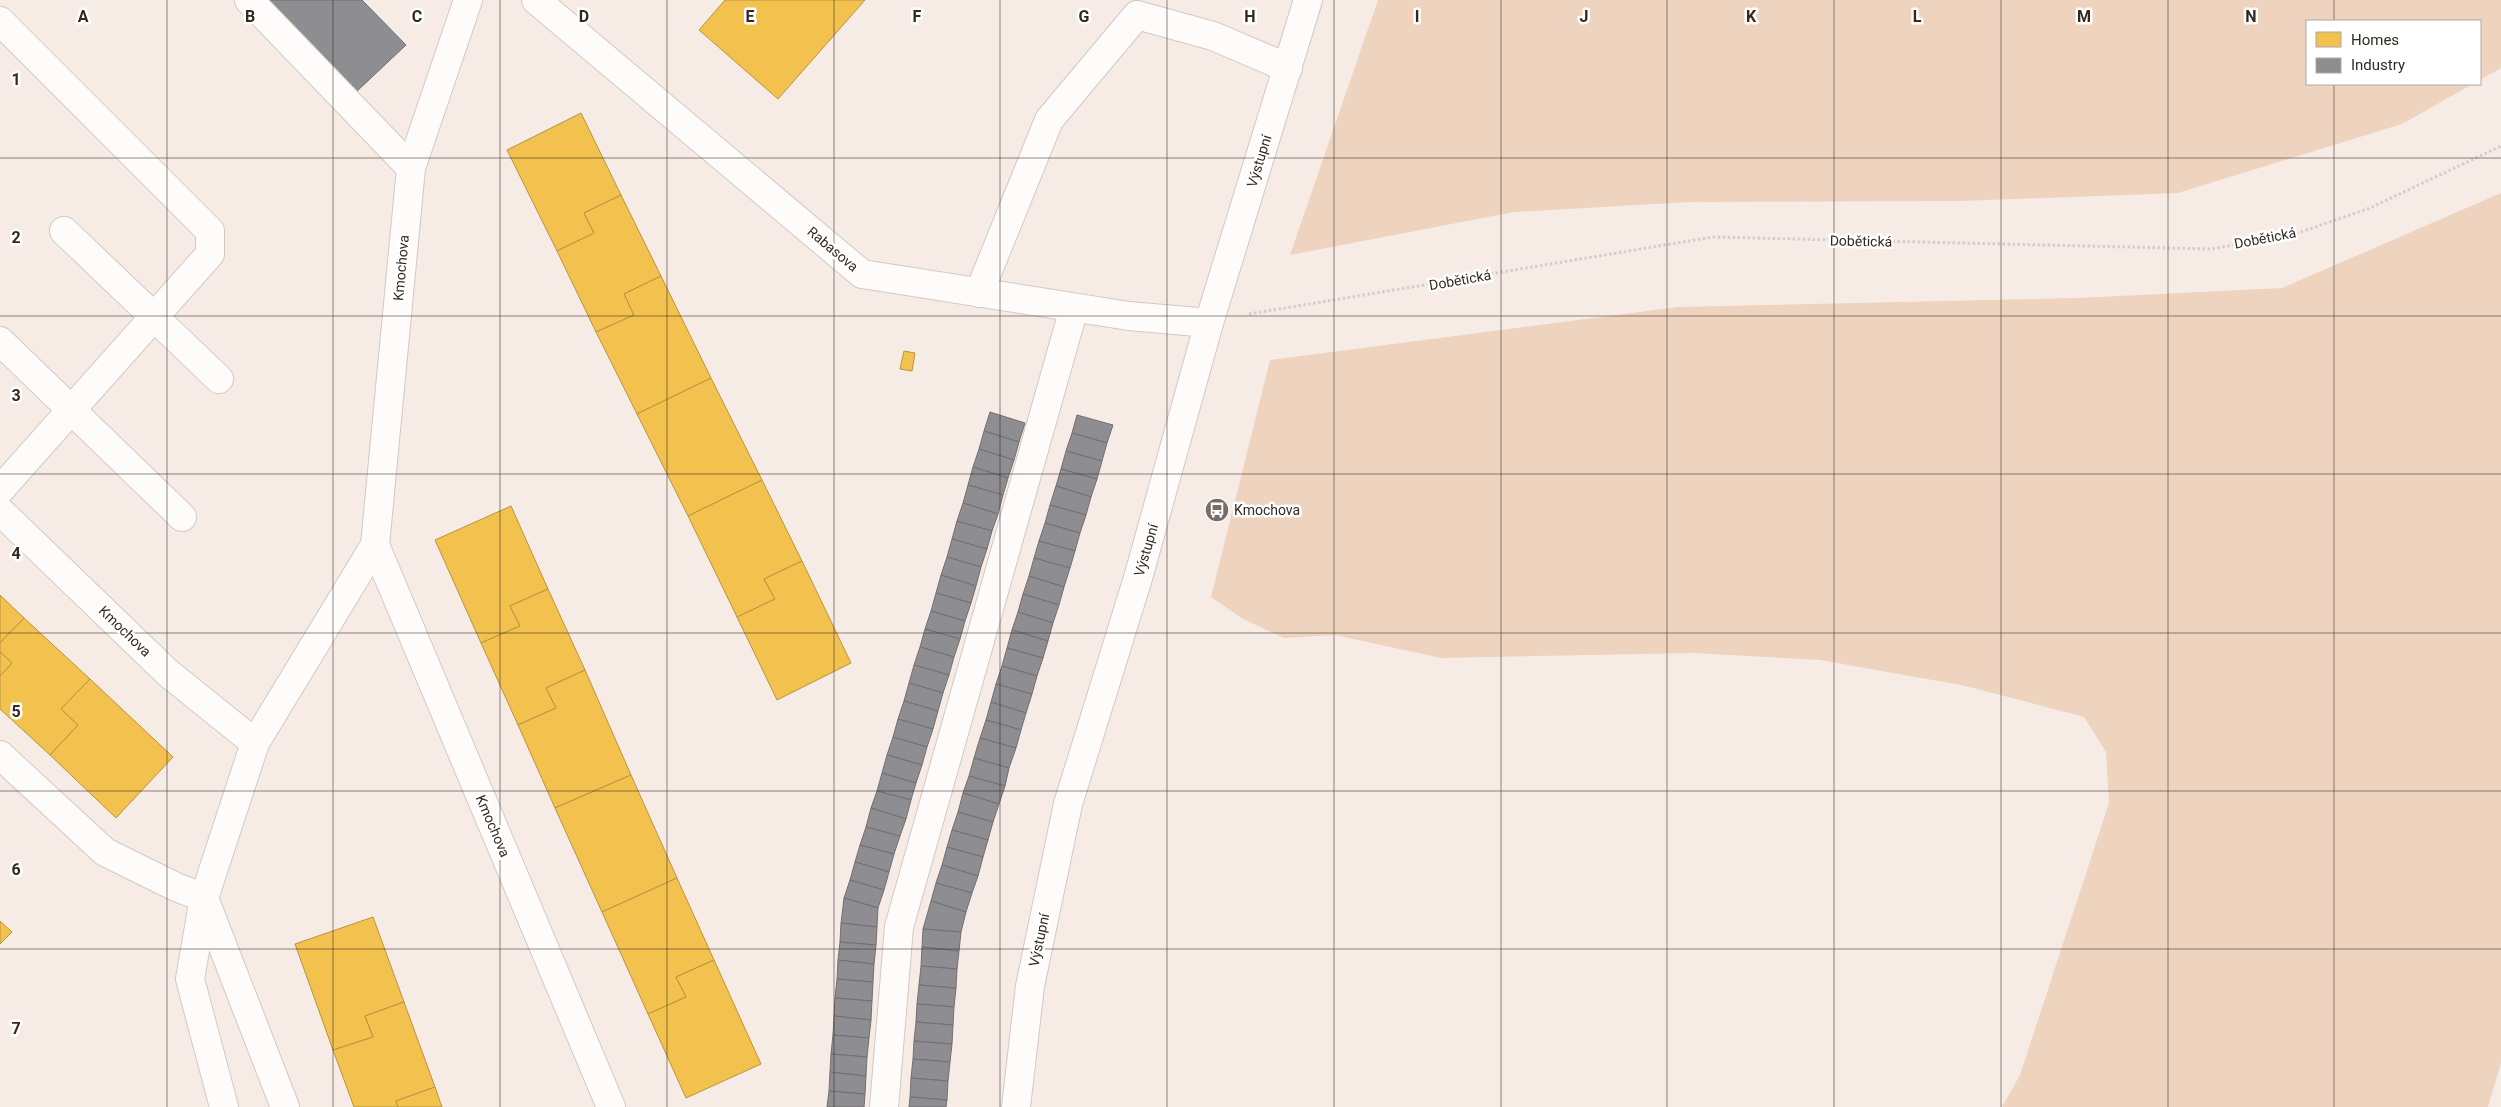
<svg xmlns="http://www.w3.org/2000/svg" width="2501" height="1107" font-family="Roboto,sans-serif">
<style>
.green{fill:#eed3bf}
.homes{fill:#f2c14e;stroke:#b99340}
.industry{fill:#8d8d92;stroke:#726f70}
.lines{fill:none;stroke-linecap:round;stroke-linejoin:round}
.minor-casing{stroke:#d3c9c2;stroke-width:30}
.path{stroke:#d3cecc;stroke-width:3;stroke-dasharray:2.5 2.5;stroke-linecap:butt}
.minor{stroke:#fefcfb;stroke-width:28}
.grid{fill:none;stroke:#342921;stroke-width:1;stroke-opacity:0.55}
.labels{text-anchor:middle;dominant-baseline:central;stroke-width:5;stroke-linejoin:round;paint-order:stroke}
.street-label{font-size:14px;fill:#342921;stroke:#fff}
.poi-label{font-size:14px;fill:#342921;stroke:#fff;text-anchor:start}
.grid-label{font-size:16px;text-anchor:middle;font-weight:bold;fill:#342921;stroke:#fff;stroke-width:5;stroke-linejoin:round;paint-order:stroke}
</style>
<rect width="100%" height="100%" fill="#f6ece5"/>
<g class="green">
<path d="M 1378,0 L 2501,0 L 2501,68 L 2480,80 L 2480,21 L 2307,21 L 2307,84 L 2473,84 L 2402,124 L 2178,193 L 1961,201 L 1690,202 L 1514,212 L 1290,255 Z"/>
<path d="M 2501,193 L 2501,1063 L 2488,1107 L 2002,1107 L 2020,1075 L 2109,803 L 2106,752 L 2084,717 L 1966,686 L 1820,660 L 1694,653 L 1441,658 L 1335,635 L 1284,638 L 1243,619 L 1211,597 L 1270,360 L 1678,307 L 2079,298 L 2282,288 Z"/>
</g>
<g class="homes">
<path d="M 725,0 L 865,0 L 778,99 L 699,30 Z"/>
<path d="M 581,113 L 621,195 L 584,213 L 594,233 L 557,251 L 507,150 Z"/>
<path d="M 621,195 L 661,276 L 624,294 L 634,315 L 596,332 L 557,251 L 594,233 L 584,213 Z"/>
<path d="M 661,276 L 711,378 L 637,414 L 596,332 L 634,315 L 624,294 Z"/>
<path d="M 904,351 L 915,353 L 912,371 L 900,369 Z"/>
<path d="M 711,378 L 762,480 L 688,516 L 637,414 Z"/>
<path d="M 762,480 L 802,561 L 764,579 L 775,599 L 737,617 L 688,516 Z"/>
<path d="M 511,506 L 548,589 L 510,606 L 520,626 L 481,643 L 435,540 Z"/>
<path d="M 802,561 L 851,663 L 777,700 L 737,617 L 775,599 L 764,579 Z"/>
<path d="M 548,589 L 585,670 L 546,688 L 556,708 L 518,725 L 481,643 L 520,626 L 510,606 Z"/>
<path d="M 0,595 L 24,618 L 0,643 Z"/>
<path d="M 24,618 L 90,679 L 61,709 L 78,725 L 50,755 L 0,709 L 0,676 L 12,663 L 0,652 L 0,643 Z"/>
<path d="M 0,652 L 12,663 L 0,676 Z"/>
<path d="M 585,670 L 631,775 L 555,808 L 518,725 L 556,708 L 546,688 Z"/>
<path d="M 90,679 L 173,757 L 116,818 L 50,755 L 78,725 L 61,709 Z"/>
<path d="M 631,775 L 677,878 L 602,912 L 555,808 Z"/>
<path d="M 677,878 L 714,960 L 676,977 L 686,997 L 648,1014 L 602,912 Z"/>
<path d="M 373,917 L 404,1002 L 365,1016 L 373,1037 L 333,1050 L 295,944 Z"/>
<path d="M 0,921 L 12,932 L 0,944 Z"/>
<path d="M 714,960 L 761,1064 L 686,1098 L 648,1014 L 686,997 L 676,977 Z"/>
<path d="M 404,1002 L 435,1087 L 396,1101 L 398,1107 L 354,1107 L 333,1050 L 373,1037 L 365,1016 Z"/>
<path d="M 435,1087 L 442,1107 L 398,1107 L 396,1101 Z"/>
</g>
<g class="industry">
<path d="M 264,0 L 362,0 L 406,45 L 354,94 Z"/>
<path d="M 990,412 L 1025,423 L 1019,442 L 984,431 Z"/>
<path d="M 1077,415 L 1113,425 L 1107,443 L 1072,433 Z"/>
<path d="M 984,431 L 1019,442 L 1014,460 L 979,449 Z"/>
<path d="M 1072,433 L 1107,443 L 1102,461 L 1066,451 Z"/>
<path d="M 979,449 L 1014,460 L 1008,478 L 973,467 Z"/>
<path d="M 1066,451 L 1102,461 L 1097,479 L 1061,469 Z"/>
<path d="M 973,467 L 1008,478 L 1003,495 L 968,485 Z"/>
<path d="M 1061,469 L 1097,479 L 1091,497 L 1056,486 Z"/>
<path d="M 968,485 L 1003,495 L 998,514 L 963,503 Z"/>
<path d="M 1056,486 L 1091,497 L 1086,515 L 1050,505 Z"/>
<path d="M 963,503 L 998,514 L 992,531 L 957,521 Z"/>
<path d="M 1050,505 L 1086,515 L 1080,533 L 1045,523 Z"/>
<path d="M 957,521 L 992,531 L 987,549 L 952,539 Z"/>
<path d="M 1045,523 L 1080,533 L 1075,551 L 1039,541 Z"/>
<path d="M 952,539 L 987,549 L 981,567 L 947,557 Z"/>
<path d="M 1039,541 L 1075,551 L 1070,568 L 1034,558 Z"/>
<path d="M 947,557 L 981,567 L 976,586 L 941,575 Z"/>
<path d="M 1034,558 L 1070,568 L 1064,587 L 1029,576 Z"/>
<path d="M 941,575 L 976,586 L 971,603 L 936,593 Z"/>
<path d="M 1029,576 L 1064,587 L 1059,605 L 1023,594 Z"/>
<path d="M 936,593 L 971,603 L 965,621 L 931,611 Z"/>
<path d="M 1023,594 L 1059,605 L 1053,623 L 1018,612 Z"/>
<path d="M 931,611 L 965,621 L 960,639 L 925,629 Z"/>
<path d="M 1018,612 L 1053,623 L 1048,641 L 1012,630 Z"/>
<path d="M 925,629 L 960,639 L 954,657 L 920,647 Z"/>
<path d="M 1012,630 L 1048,641 L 1043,658 L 1007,648 Z"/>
<path d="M 920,647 L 954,657 L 949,675 L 914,665 Z"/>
<path d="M 1007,648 L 1043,658 L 1037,676 L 1002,666 Z"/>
<path d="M 914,665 L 949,675 L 943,693 L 909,683 Z"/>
<path d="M 1002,666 L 1037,676 L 1032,694 L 996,684 Z"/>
<path d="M 909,683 L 943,693 L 938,711 L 904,701 Z"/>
<path d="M 996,684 L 1032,694 L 1026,713 L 991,702 Z"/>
<path d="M 904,701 L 938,711 L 933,729 L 898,719 Z"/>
<path d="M 991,702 L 1026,713 L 1021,730 L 986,720 Z"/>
<path d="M 898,719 L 933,729 L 927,747 L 893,737 Z"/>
<path d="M 986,720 L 1021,730 L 1016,748 L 980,738 Z"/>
<path d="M 893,737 L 927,747 L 922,765 L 887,755 Z"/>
<path d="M 980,738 L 1016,748 L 1009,768 L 974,758 Z"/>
<path d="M 887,755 L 922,765 L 916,783 L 882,773 Z"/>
<path d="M 974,758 L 1009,768 L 1005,786 L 969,776 Z"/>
<path d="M 882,773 L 916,783 L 911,800 L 877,791 Z"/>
<path d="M 969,776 L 1005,786 L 999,804 L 963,793 Z"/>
<path d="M 877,791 L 911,800 L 906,819 L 871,808 Z"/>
<path d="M 963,793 L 999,804 L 993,822 L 958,812 Z"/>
<path d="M 871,808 L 906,819 L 900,836 L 866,827 Z"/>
<path d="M 958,812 L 993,822 L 988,840 L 952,830 Z"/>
<path d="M 866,827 L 900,836 L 894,854 L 860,845 Z"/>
<path d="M 952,830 L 988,840 L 983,857 L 947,847 Z"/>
<path d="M 860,845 L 894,854 L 889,872 L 855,862 Z"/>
<path d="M 947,847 L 983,857 L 978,876 L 942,865 Z"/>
<path d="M 855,862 L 889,872 L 884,890 L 850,880 Z"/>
<path d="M 942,865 L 978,876 L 972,893 L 936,883 Z"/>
<path d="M 850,880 L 884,890 L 878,908 L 844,898 Z"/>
<path d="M 936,883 L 972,893 L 966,912 L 931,901 Z"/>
<path d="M 844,898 L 878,908 L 877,927 L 841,923 Z"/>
<path d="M 931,901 L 966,912 L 961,932 L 923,929 Z"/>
<path d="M 841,923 L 877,927 L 876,945 L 840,942 Z"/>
<path d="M 923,929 L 961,932 L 959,951 L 922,947 Z"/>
<path d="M 840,942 L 876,945 L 874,964 L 838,960 Z"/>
<path d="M 922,947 L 959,951 L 957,969 L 921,966 Z"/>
<path d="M 838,960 L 874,964 L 873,982 L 837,979 Z"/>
<path d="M 921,966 L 957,969 L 956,988 L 919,985 Z"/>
<path d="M 837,979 L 873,982 L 872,1001 L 835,998 Z"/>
<path d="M 919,985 L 956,988 L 954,1007 L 917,1004 Z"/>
<path d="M 835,998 L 872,1001 L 871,1020 L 834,1016 Z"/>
<path d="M 917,1004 L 954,1007 L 953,1025 L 916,1022 Z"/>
<path d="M 834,1016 L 871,1020 L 869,1038 L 833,1035 Z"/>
<path d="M 916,1022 L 953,1025 L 952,1044 L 914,1041 Z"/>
<path d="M 833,1035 L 869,1038 L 867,1057 L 831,1054 Z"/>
<path d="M 914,1041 L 952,1044 L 950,1062 L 913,1059 Z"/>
<path d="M 831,1054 L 867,1057 L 866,1076 L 830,1072 Z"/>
<path d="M 913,1059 L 950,1062 L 948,1081 L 911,1078 Z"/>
<path d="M 830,1072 L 866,1076 L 865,1094 L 829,1091 Z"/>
<path d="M 911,1078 L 948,1081 L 947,1100 L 910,1097 Z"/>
<path d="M 829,1091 L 865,1094 L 864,1107 L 827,1107 Z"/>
<path d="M 910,1097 L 947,1100 L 946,1107 L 909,1107 Z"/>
</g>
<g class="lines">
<g class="minor-casing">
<g id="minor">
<path d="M 249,0 L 411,168"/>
<path d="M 468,0 L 411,168 L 375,545 L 611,1107"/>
<path d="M 536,0 L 862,274 L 1129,316 L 1209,323"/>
<path d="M 0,21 L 210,231 L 210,254 L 0,490"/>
<path d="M 64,231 L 219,379"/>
<path d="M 979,293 L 1049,120 L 1137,15 L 1213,36 L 1288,68"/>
<path d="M 0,341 L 182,517"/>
<path d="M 0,511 L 168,673 L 255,743 L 375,545"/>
<path d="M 0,755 L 105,852 L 176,887 L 204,898 L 285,1107"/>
<path d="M 224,1107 L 190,979 L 204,898 L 255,743"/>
<path d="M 884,1107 L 899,927 L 1074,308"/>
<path d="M 1016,1107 L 1030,986 L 1068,804 L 1138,578 L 1209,323 L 1308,0"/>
</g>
</g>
<path class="path" d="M 1249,314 L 1713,237 L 2211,249 L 2292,235 L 2370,208 L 2501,146"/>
<use href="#minor" class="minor"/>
</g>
<path class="grid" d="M 167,0 L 167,1107M 333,0 L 333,1107M 500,0 L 500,1107M 667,0 L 667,1107M 834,0 L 834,1107M 1000,0 L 1000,1107M 1167,0 L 1167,1107M 1334,0 L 1334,1107M 1501,0 L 1501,1107M 1667,0 L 1667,1107M 1834,0 L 1834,1107M 2001,0 L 2001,1107M 2168,0 L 2168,1107M 2334,0 L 2334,21M 2334,84 L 2334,1107M 0,158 L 2501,158M 0,316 L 2501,316M 0,474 L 2501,474M 0,633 L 2501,633M 0,791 L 2501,791M 0,949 L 2501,949"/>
<defs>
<g id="bus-disc" transform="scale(1.25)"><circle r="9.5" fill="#786d66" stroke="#fff"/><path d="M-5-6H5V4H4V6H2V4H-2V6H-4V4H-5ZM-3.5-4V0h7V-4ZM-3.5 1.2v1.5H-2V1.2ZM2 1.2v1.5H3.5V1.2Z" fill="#fff"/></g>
</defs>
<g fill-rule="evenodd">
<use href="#bus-disc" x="1217" y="510"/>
</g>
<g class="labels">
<g class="street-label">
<text transform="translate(1259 161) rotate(-73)">Výstupní</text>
<text transform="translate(2265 238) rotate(-11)">Dobětická</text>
<text transform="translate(1861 241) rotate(1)">Dobětická</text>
<text transform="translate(833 249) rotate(40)">Rabasova</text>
<text transform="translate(401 268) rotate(-85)">Kmochova</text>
<text transform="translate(1460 280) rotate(-10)">Dobětická</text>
<text transform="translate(1146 550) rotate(-74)">Výstupní</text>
<text transform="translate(125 631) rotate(44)">Kmochova</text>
<text transform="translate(493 826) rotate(67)">Kmochova</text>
<text transform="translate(1039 940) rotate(-78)">Výstupní</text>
</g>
<g class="poi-label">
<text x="1234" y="510">Kmochova</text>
</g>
</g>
<g class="grid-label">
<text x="83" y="22">A</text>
<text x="250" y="22">B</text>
<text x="417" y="22">C</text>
<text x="584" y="22">D</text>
<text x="750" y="22">E</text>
<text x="917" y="22">F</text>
<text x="1084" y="22">G</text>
<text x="1250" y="22">H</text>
<text x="1417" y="22">I</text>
<text x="1584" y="22">J</text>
<text x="1751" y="22">K</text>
<text x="1917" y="22">L</text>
<text x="2084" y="22">M</text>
<text x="2251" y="22">N</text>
<text x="16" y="85">1</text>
<text x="16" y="243">2</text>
<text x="16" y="401">3</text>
<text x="16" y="559">4</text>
<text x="16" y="717">5</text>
<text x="16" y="875">6</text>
<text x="16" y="1034">7</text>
</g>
<rect x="2306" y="20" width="175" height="65" fill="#ffffff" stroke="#aea9a6"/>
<rect x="2316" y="32" width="25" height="15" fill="#f2c14e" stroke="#aea9a6"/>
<text x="2351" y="45" font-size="15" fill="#342921">Homes</text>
<rect x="2316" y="58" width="25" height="15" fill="#8d8d92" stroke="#aea9a6"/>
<text x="2351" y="70" font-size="15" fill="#342921">Industry</text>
</svg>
